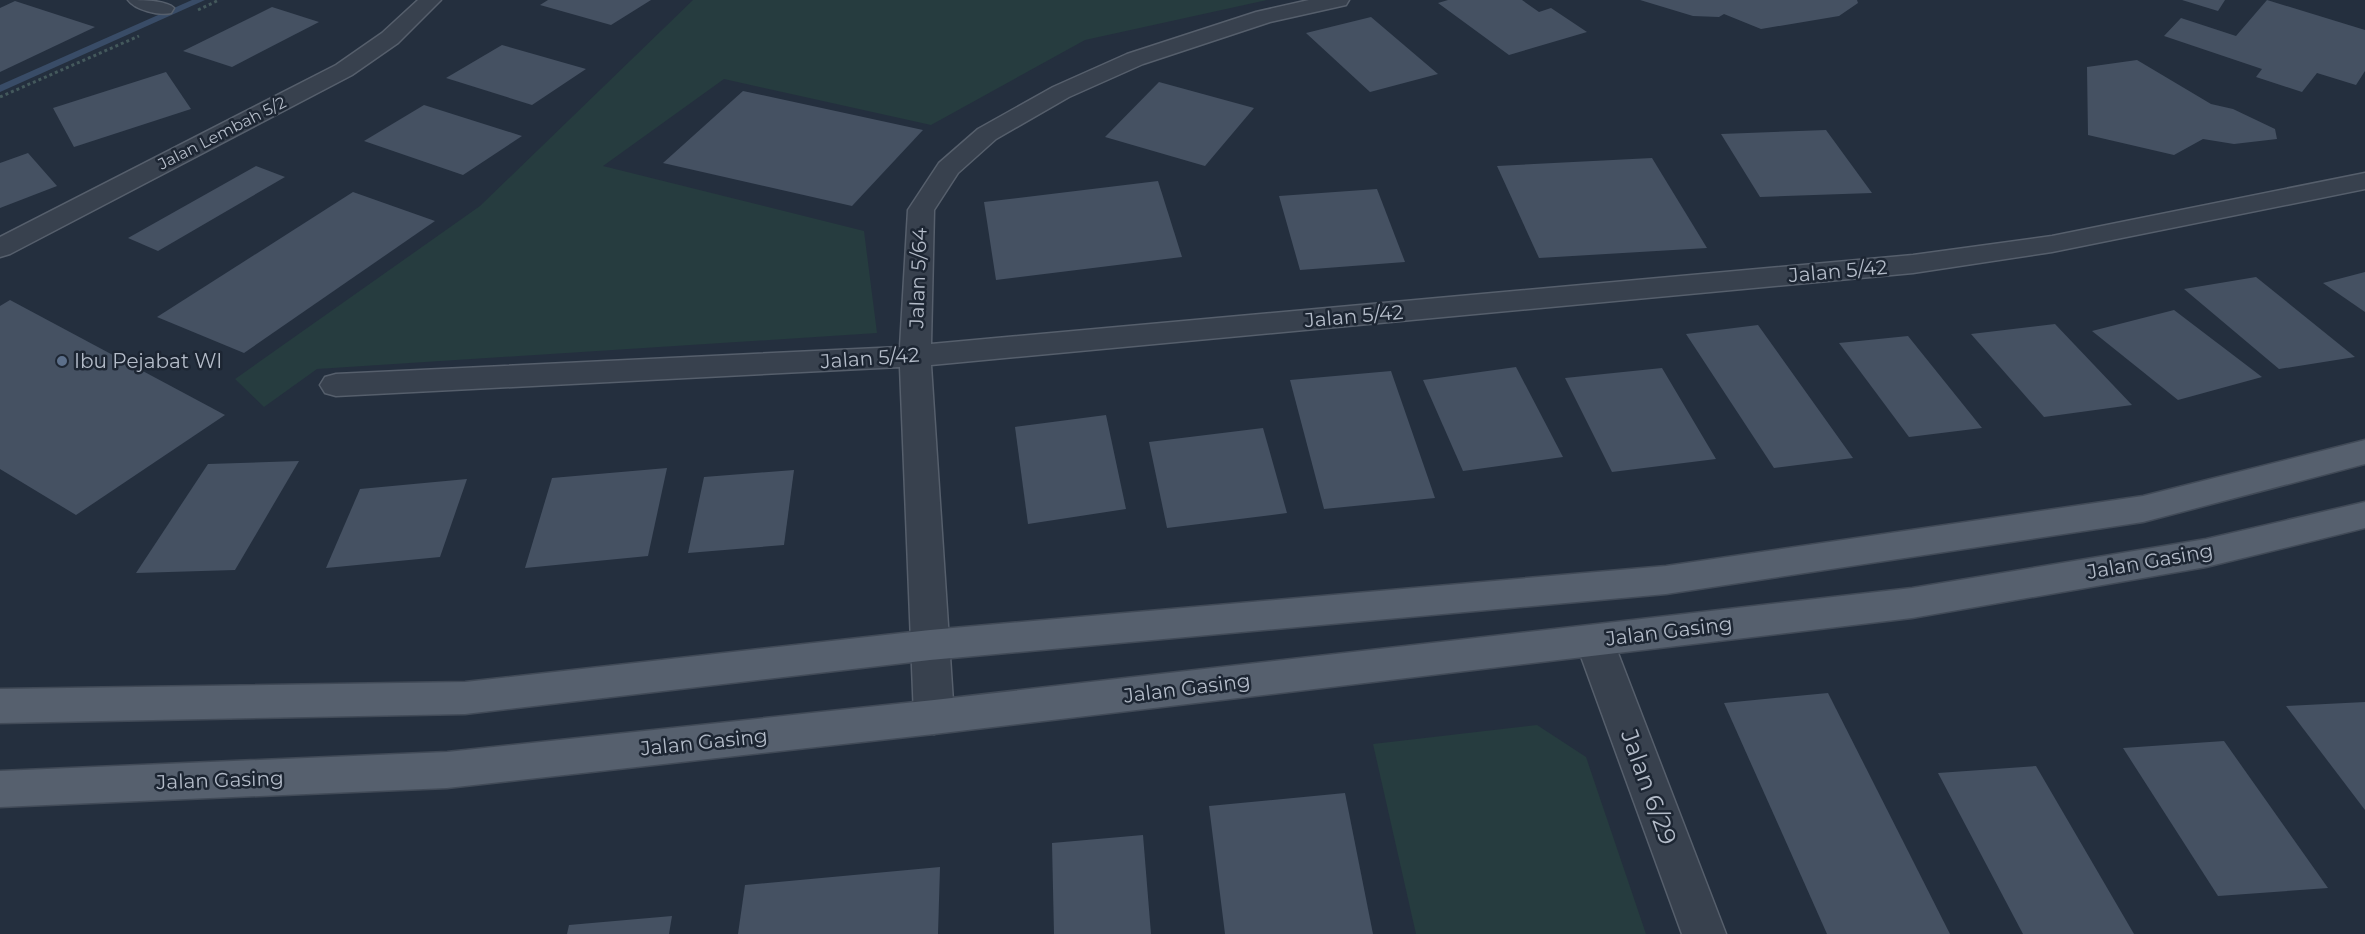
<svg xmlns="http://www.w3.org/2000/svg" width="2365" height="934" font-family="Montserrat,sans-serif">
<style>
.green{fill:#263c3f}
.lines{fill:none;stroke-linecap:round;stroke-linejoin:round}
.stream{fill:#394c67;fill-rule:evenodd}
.building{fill:#455162}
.minor-casing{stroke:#565f6c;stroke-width:3}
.primary-casing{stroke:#414a57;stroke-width:3}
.path{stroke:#44595c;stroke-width:3;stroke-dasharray:3 3;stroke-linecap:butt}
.minor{fill:#38414e;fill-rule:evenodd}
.primary{fill:#56606e;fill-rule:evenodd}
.service-dot{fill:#5c6f8a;stroke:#1d2633;stroke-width:2}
.labels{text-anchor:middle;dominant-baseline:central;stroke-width:5;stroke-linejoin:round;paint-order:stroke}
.far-street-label{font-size:16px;fill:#b4bcc9;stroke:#1d2633}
.street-label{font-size:20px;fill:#b4bcc9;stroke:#1d2633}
.poi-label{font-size:20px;fill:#b4bcc9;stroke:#1d2633;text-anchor:start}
.near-street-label{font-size:24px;fill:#b4bcc9;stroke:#1d2633}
</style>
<rect width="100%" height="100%" fill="#242f3e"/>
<g class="green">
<path d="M 693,0 L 1267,0 L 1085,40 L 931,125 L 724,79 L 603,166 L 864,231 L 877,333 L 317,369 L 264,407 L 235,379 L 480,206 Z"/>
<path d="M 1537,725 L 1586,757 L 1646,934 L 1416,934 L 1373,744 Z"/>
</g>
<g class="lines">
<path class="stream" d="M 192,0 L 205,0 L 0,92 L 0,85 Z"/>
</g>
<g class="building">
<path d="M 548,0 L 651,0 L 611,25 L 540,5 Z"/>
<path d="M 1448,0 L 1522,0 L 1539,12 L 1551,8 L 1587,32 L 1509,55 L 1438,3 Z"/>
<path d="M 1640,0 L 1857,0 L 1858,3 L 1839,16 L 1761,29 L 1724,14 L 1719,17 L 1693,16 Z"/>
<path d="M 2182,0 L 2225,0 L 2218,11 Z"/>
<path d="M 2267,0 L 2365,30 L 2365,71 L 2356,85 L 2317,73 L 2302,92 L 2256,77 L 2262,69 L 2164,36 L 2181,18 L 2236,36 Z"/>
<path d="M 15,1 L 95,27 L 0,72 L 0,8 Z"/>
<path d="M 272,7 L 319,22 L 232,67 L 183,51 Z"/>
<path d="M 1371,17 L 1438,74 L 1370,92 L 1306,33 Z"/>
<path d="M 502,45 L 586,69 L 532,105 L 446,78 Z"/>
<path d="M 2137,60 L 2211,104 L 2233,109 L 2275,129 L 2277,139 L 2234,144 L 2203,139 L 2174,155 L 2088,135 L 2087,67 Z"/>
<path d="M 166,72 L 191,109 L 74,147 L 53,108 Z"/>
<path d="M 1159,82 L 1254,108 L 1205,166 L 1105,137 Z"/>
<path d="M 743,91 L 923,130 L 852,206 L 663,163 Z"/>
<path d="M 424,105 L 522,136 L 463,175 L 364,141 Z"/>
<path d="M 1826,130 L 1872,193 L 1760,197 L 1721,134 Z"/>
<path d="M 28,153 L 57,186 L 0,208 L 0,163 Z"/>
<path d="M 1652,158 L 1707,248 L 1539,258 L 1497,166 Z"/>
<path d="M 256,166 L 285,177 L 158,251 L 128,238 Z"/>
<path d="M 1158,181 L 1182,257 L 996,280 L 984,202 Z"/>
<path d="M 1377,189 L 1405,262 L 1300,270 L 1279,196 Z"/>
<path d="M 353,192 L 435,221 L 244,353 L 157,317 Z"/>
<path d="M 2365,272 L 2365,312 L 2323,283 Z"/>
<path d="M 2256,277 L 2355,357 L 2279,369 L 2184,289 Z"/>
<path d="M 10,300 L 225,415 L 76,515 L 0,469 L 0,306 Z"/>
<path d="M 2174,310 L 2262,377 L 2178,400 L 2092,331 Z"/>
<path d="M 2055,324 L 2132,405 L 2044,417 L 1971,334 Z"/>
<path d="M 1758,325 L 1853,458 L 1774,468 L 1686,334 Z"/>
<path d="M 1908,336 L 1982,428 L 1909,437 L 1839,343 Z"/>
<path d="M 1516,367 L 1563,457 L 1463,471 L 1423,380 Z"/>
<path d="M 1662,368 L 1716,459 L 1612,472 L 1565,378 Z"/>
<path d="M 1391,371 L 1435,498 L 1324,509 L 1290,380 Z"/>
<path d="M 1106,415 L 1126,509 L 1028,524 L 1015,427 Z"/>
<path d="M 1263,428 L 1287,513 L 1167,528 L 1149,442 Z"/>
<path d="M 299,461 L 235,570 L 136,573 L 208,464 Z"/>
<path d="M 667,468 L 648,556 L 525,568 L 552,478 Z"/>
<path d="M 794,470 L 784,545 L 688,553 L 704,477 Z"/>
<path d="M 467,479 L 440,557 L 326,568 L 360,489 Z"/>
<path d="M 1828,693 L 1950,934 L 1827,934 L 1724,703 Z"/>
<path d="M 2365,702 L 2365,810 L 2286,706 Z"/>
<path d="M 2224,741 L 2328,888 L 2218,896 L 2123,748 Z"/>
<path d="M 2036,766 L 2134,934 L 2023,934 L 1938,773 Z"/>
<path d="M 1345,793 L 1373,934 L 1225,934 L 1209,806 Z"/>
<path d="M 1143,835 L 1151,934 L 1054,934 L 1052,843 Z"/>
<path d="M 940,867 L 938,934 L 738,934 L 745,885 Z"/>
<path d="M 672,916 L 669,934 L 567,934 L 569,925 Z"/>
</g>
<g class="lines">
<g class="minor-casing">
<g id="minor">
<path d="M 128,0 C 142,0 165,0 174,8 L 171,13 C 159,16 135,10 128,0 Z"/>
<path d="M 418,0 L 441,0 L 398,43 L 352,75 L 10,254 L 0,257 L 0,237 L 336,65 L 382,33 Z"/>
<path d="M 1309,0 L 1349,0 L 1346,5 L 1270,22 L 1143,64 L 1069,97 L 996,139 L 958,173 L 934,210 L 931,344 L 1913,255 L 2052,236 L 2365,173 L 2365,189 L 2052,252 L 1913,273 L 931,365 L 954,717 L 948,729 L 934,734 L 920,729 L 914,717 L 900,367 L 336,396 L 325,393 L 320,385 L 325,377 L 336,374 L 900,347 L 908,210 L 939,163 L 978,129 L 1053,87 L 1127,54 L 1256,12 Z"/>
<path d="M 1594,625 L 1607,629 L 1613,640 L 1726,934 L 1682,934 L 1575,640 L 1581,629 Z"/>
</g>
</g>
<g class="primary-casing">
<g id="primary">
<path d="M 2365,440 L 2365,464 L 2143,522 L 1666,594 L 930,660 L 465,714 L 0,723 L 0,689 L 465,682 L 930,630 L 1666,566 L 2143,496 Z"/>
<path d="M 2365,502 L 2365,528 L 2206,567 L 1912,618 L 934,734 L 447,788 L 0,807 L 0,771 L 447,752 L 934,700 L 1912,588 L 2206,539 Z"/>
</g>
</g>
<g class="path">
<path d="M 198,10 L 219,0"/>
<path d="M 0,97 L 139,36"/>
</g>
<use href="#minor" class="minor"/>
<use href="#primary" class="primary"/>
</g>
<circle class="service-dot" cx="62" cy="361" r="6"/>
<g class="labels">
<g class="far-street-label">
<text transform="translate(222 133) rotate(-27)">Jalan Lembah 5/2</text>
</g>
<g class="street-label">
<text transform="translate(1838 271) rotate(-5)">Jalan 5/42</text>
<text transform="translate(918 278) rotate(-88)">Jalan 5/64</text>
<text transform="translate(1354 316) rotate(-5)">Jalan 5/42</text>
<text transform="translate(870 358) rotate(-4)">Jalan 5/42</text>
<text transform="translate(2150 561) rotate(-10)">Jalan Gasing</text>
<text transform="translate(1669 631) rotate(-7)">Jalan Gasing</text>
<text transform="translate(1187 688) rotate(-7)">Jalan Gasing</text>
<text transform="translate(704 742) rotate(-6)">Jalan Gasing</text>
<text transform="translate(220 780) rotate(-2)">Jalan Gasing</text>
</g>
<g class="poi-label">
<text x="74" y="361">Ibu Pejabat WI</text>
</g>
<g class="near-street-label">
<text transform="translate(1649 787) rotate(70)">Jalan 6/29</text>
</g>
</g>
</svg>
